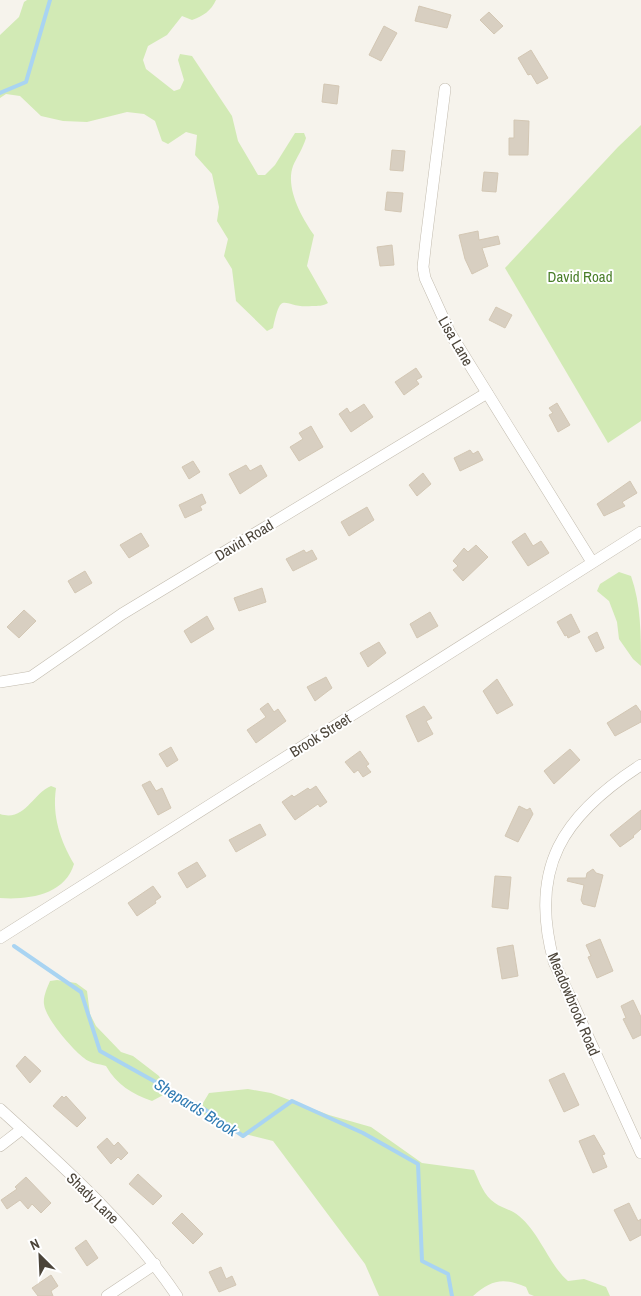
<svg xmlns="http://www.w3.org/2000/svg" width="641" height="1296" font-family="'Archivo Narrow',sans-serif">
<style>
.green{fill:#d2eab5}
.lines{fill:none;stroke-linecap:round;stroke-linejoin:round}
.stream{stroke:#a9d4f2;stroke-width:4}
.building{fill:#d8cfc1;stroke:#d3c7b4}
.minor-casing{stroke:#c2bbae;stroke-width:12}
.minor{stroke:#fff;stroke-width:11}
.labels{text-anchor:middle;dominant-baseline:central;stroke-width:4;stroke-linejoin:round;paint-order:stroke}
.park-label{font-size:15px;fill:#4a7f2a;stroke:#fff}
.street-label{font-size:15px;fill:#4b4439;stroke:#fff}
.water-label{font-size:16px;font-style:italic;fill:#2e7ab2;stroke:#fff}
</style>
<rect width="100%" height="100%" fill="#f6f3ec"/>
<g class="green">
<path d="M 27,0 L 216,0 C 211,11 203,16 192,20 L 182,16 L 167,35 L 148,46 L 143,60 L 146,69 L 174,91 L 180,89 L 184,80 L 178,60 L 180,54 L 192,56 L 232,116 L 238,141 L 258,175 L 265,175 L 275,165 L 295,133 L 304,133 L 306,138 C 303,148 297,157 293,166 C 285,188 302,218 314,235 L 307,266 L 328,303 C 323,306 318,306 312,306 C 282,309 282,287 273,328 L 267,331 L 236,301 L 232,269 L 224,256 L 228,239 L 217,221 L 219,207 L 212,174 L 195,155 L 197,135 L 186,132 L 168,144 L 162,141 L 155,121 L 144,114 L 127,112 L 87,122 L 63,121 L 41,116 L 20,96 L 6,94 L 0,98 L 0,35 L 19,17 L 24,2 Z"/>
<path d="M 641,125 L 641,421 L 608,443 L 505,268 L 618,147 Z"/>
<path d="M 619,572 L 631,576 C 641,604 641,635 641,666 L 633,659 L 619,639 L 617,622 L 609,601 L 597,591 L 600,584 Z"/>
<path d="M 51,786 L 56,788 C 52,816 60,840 74,864 C 65,895 28,900 0,898 L 0,814 C 25,822 32,794 51,786 Z"/>
<path d="M 57,980 L 76,983 L 87,991 L 90,1014 L 96,1026 L 121,1052 L 133,1056 L 159,1076 L 167,1093 L 152,1101 C 132,1094 117,1085 106,1066 C 99,1064 89,1063 84,1058 C 73,1050 45,1018 44,1004 C 43,997 47,988 50,981 Z"/>
<path d="M 248,1089 L 271,1093 L 329,1115 L 371,1127 L 422,1163 L 474,1170 C 479,1181 484,1196 495,1203 C 502,1208 512,1210 519,1216 C 539,1232 550,1266 568,1281 L 584,1279 L 606,1287 L 610,1296 L 534,1296 L 529,1294 L 526,1287 C 503,1277 491,1280 473,1296 L 379,1296 L 365,1264 L 273,1141 L 225,1129 L 207,1119 L 202,1111 L 203,1103 L 209,1093 Z"/>
</g>
<g class="lines">
<g class="stream">
<path d="M 0,93 L 26,82 L 50,0"/>
<path d="M 14,946 L 81,992 L 100,1051 L 204,1109 L 243,1136 L 292,1101 L 363,1133 L 418,1164 L 422,1261 L 448,1274 L 452,1296"/>
</g>
</g>
<g class="building">
<path d="M 419,6 L 451,15 L 447,28 L 415,21 Z"/>
<path d="M 489,12 L 503,26 L 494,34 L 480,20 Z"/>
<path d="M 384,26 L 397,33 L 381,61 L 369,55 Z"/>
<path d="M 531,50 L 548,78 L 537,84 L 531,74 L 528,75 L 518,58 Z"/>
<path d="M 324,84 L 339,86 L 337,104 L 322,102 Z"/>
<path d="M 514,120 L 529,121 L 528,155 L 509,155 L 509,138 L 514,138 Z"/>
<path d="M 392,150 L 405,151 L 403,171 L 390,170 Z"/>
<path d="M 484,172 L 498,173 L 496,192 L 482,191 Z"/>
<path d="M 387,192 L 403,193 L 401,212 L 385,210 Z"/>
<path d="M 478,231 L 479,240 L 498,236 L 500,244 L 482,248 L 488,266 L 472,274 L 465,259 L 459,235 Z"/>
<path d="M 392,245 L 394,265 L 380,266 L 377,247 Z"/>
<path d="M 496,307 L 512,315 L 505,328 L 489,320 Z"/>
<path d="M 416,368 L 422,377 L 416,380 L 419,384 L 404,395 L 395,382 Z"/>
<path d="M 557,403 L 570,425 L 558,432 L 549,415 L 553,413 L 549,408 Z"/>
<path d="M 364,404 L 373,417 L 351,432 L 339,414 L 347,408 L 350,413 Z"/>
<path d="M 311,426 L 323,447 L 299,461 L 290,447 L 303,439 L 299,433 Z"/>
<path d="M 470,450 L 473,454 L 478,451 L 483,460 L 460,471 L 454,458 Z"/>
<path d="M 193,461 L 200,472 L 189,479 L 182,467 Z"/>
<path d="M 246,465 L 250,471 L 261,465 L 267,476 L 240,494 L 229,474 Z"/>
<path d="M 423,473 L 431,484 L 417,496 L 409,485 Z"/>
<path d="M 630,481 L 637,493 L 622,502 L 625,506 L 604,516 L 597,504 Z"/>
<path d="M 202,494 L 206,503 L 200,506 L 202,510 L 185,518 L 179,505 Z"/>
<path d="M 367,507 L 374,520 L 349,536 L 341,522 Z"/>
<path d="M 141,533 L 149,546 L 129,558 L 120,545 Z"/>
<path d="M 525,533 L 533,546 L 541,541 L 549,553 L 528,566 L 512,542 Z"/>
<path d="M 476,545 L 488,557 L 463,581 L 453,570 L 458,566 L 453,561 L 464,548 L 468,552 Z"/>
<path d="M 304,550 L 306,553 L 312,550 L 317,559 L 293,571 L 286,559 Z"/>
<path d="M 85,571 L 92,583 L 75,593 L 68,581 Z"/>
<path d="M 262,588 L 266,602 L 239,611 L 234,598 Z"/>
<path d="M 24,610 L 36,621 L 19,638 L 7,627 Z"/>
<path d="M 430,612 L 438,626 L 417,638 L 410,624 Z"/>
<path d="M 571,614 L 580,632 L 568,638 L 567,635 L 565,636 L 557,622 Z"/>
<path d="M 207,616 L 214,629 L 191,643 L 184,631 Z"/>
<path d="M 597,632 L 604,648 L 596,652 L 588,637 Z"/>
<path d="M 379,642 L 386,653 L 368,667 L 360,653 Z"/>
<path d="M 326,677 L 332,688 L 315,701 L 307,687 Z"/>
<path d="M 497,679 L 513,705 L 497,714 L 483,691 Z"/>
<path d="M 268,703 L 274,712 L 278,709 L 286,721 L 256,743 L 247,730 L 266,717 L 260,709 Z"/>
<path d="M 636,705 L 641,712 L 641,722 L 615,736 L 607,723 Z"/>
<path d="M 424,706 L 432,718 L 426,721 L 433,734 L 418,742 L 406,716 Z"/>
<path d="M 171,747 L 178,760 L 167,767 L 159,754 Z"/>
<path d="M 570,749 L 580,760 L 554,784 L 544,771 Z"/>
<path d="M 360,751 L 369,764 L 366,766 L 371,772 L 363,777 L 358,770 L 354,773 L 345,762 Z"/>
<path d="M 150,781 L 156,791 L 162,788 L 171,808 L 158,815 L 142,785 Z"/>
<path d="M 316,786 L 327,802 L 320,807 L 318,804 L 295,820 L 282,802 L 292,795 L 294,797 L 308,788 L 310,790 Z"/>
<path d="M 519,806 L 527,810 L 530,808 L 533,814 L 518,842 L 505,836 Z"/>
<path d="M 641,810 L 641,829 L 633,836 L 634,837 L 620,847 L 610,835 Z"/>
<path d="M 260,824 L 266,835 L 236,852 L 229,840 Z"/>
<path d="M 197,862 L 206,876 L 187,888 L 178,873 Z"/>
<path d="M 593,869 L 596,873 L 603,875 L 595,907 L 583,904 L 581,900 L 584,885 L 567,881 L 568,878 L 586,878 L 587,873 Z"/>
<path d="M 495,876 L 511,877 L 508,909 L 492,907 Z"/>
<path d="M 153,886 L 161,897 L 155,901 L 156,903 L 137,916 L 128,903 Z"/>
<path d="M 600,939 L 613,971 L 597,978 L 588,957 L 591,956 L 586,945 Z"/>
<path d="M 513,945 L 518,976 L 502,979 L 497,948 Z"/>
<path d="M 633,1000 L 641,1017 L 641,1035 L 633,1039 L 623,1019 L 626,1018 L 621,1006 Z"/>
<path d="M 25,1056 L 41,1071 L 30,1083 L 16,1066 Z"/>
<path d="M 564,1073 L 579,1105 L 564,1112 L 549,1080 Z"/>
<path d="M 62,1096 L 64,1098 L 66,1096 L 86,1118 L 77,1127 L 53,1106 Z"/>
<path d="M 594,1135 L 605,1154 L 602,1155 L 607,1167 L 593,1173 L 579,1141 Z"/>
<path d="M 107,1138 L 114,1146 L 118,1142 L 128,1153 L 121,1160 L 118,1157 L 111,1164 L 97,1147 Z"/>
<path d="M 138,1174 L 162,1196 L 153,1205 L 129,1184 Z"/>
<path d="M 26,1177 L 51,1203 L 41,1213 L 32,1204 L 28,1209 L 20,1200 L 7,1209 L 1,1200 L 17,1189 L 15,1187 Z"/>
<path d="M 629,1203 L 638,1221 L 641,1219 L 641,1235 L 630,1241 L 614,1210 Z"/>
<path d="M 182,1213 L 203,1234 L 193,1244 L 172,1223 Z"/>
<path d="M 86,1240 L 98,1258 L 87,1266 L 75,1248 Z"/>
<path d="M 221,1267 L 226,1279 L 232,1276 L 236,1285 L 219,1292 L 209,1272 Z"/>
<path d="M 51,1275 L 58,1286 L 51,1291 L 53,1296 L 38,1296 L 32,1288 Z"/>
</g>
<g class="lines">
<g class="minor-casing">
<g id="minor">
<path d="M 445,89 L 426,240 L 423,267 L 425,278 L 450,333 L 592,562"/>
<path d="M 0,682 L 31,677 L 122,614 L 487,393"/>
<path d="M 641,765 C 563,815 528,868 554,962 L 641,1153"/>
<path d="M 0,938 L 641,532"/>
<path d="M 0,1109 C 63,1166 129,1225 177,1296"/>
<path d="M 0,1146 L 22,1129"/>
<path d="M 107,1296 L 155,1264"/>
</g>
</g>
<use href="#minor" class="minor"/>
</g>
<g class="labels">
<g class="park-label">
<text x="580" y="276">David Road</text>
</g>
<g class="street-label">
<text transform="translate(456 341) rotate(60)">Lisa Lane</text>
<text transform="translate(244 540) rotate(-31)">David Road</text>
<text transform="translate(320 735) rotate(-32)">Brook Street</text>
<text transform="translate(574 1004) rotate(67)">Meadowbrook Road</text>
<text transform="translate(93 1198) rotate(44)">Shady Lane</text>
</g>
<g class="water-label">
<text transform="translate(196 1107) rotate(32)">Shepards Brook</text>
</g>
</g>
<g transform="translate(40 1256) rotate(336)" stroke="#ffffff" stroke-width="4" paint-order="stroke">
<path d="M0-4L9 19L0 12L-9 19Z" fill="#4b4439"/>
<text y="-8" font-size="14" font-weight="bold" text-anchor="middle" fill="#4b4439">N</text>
</g>
</svg>
